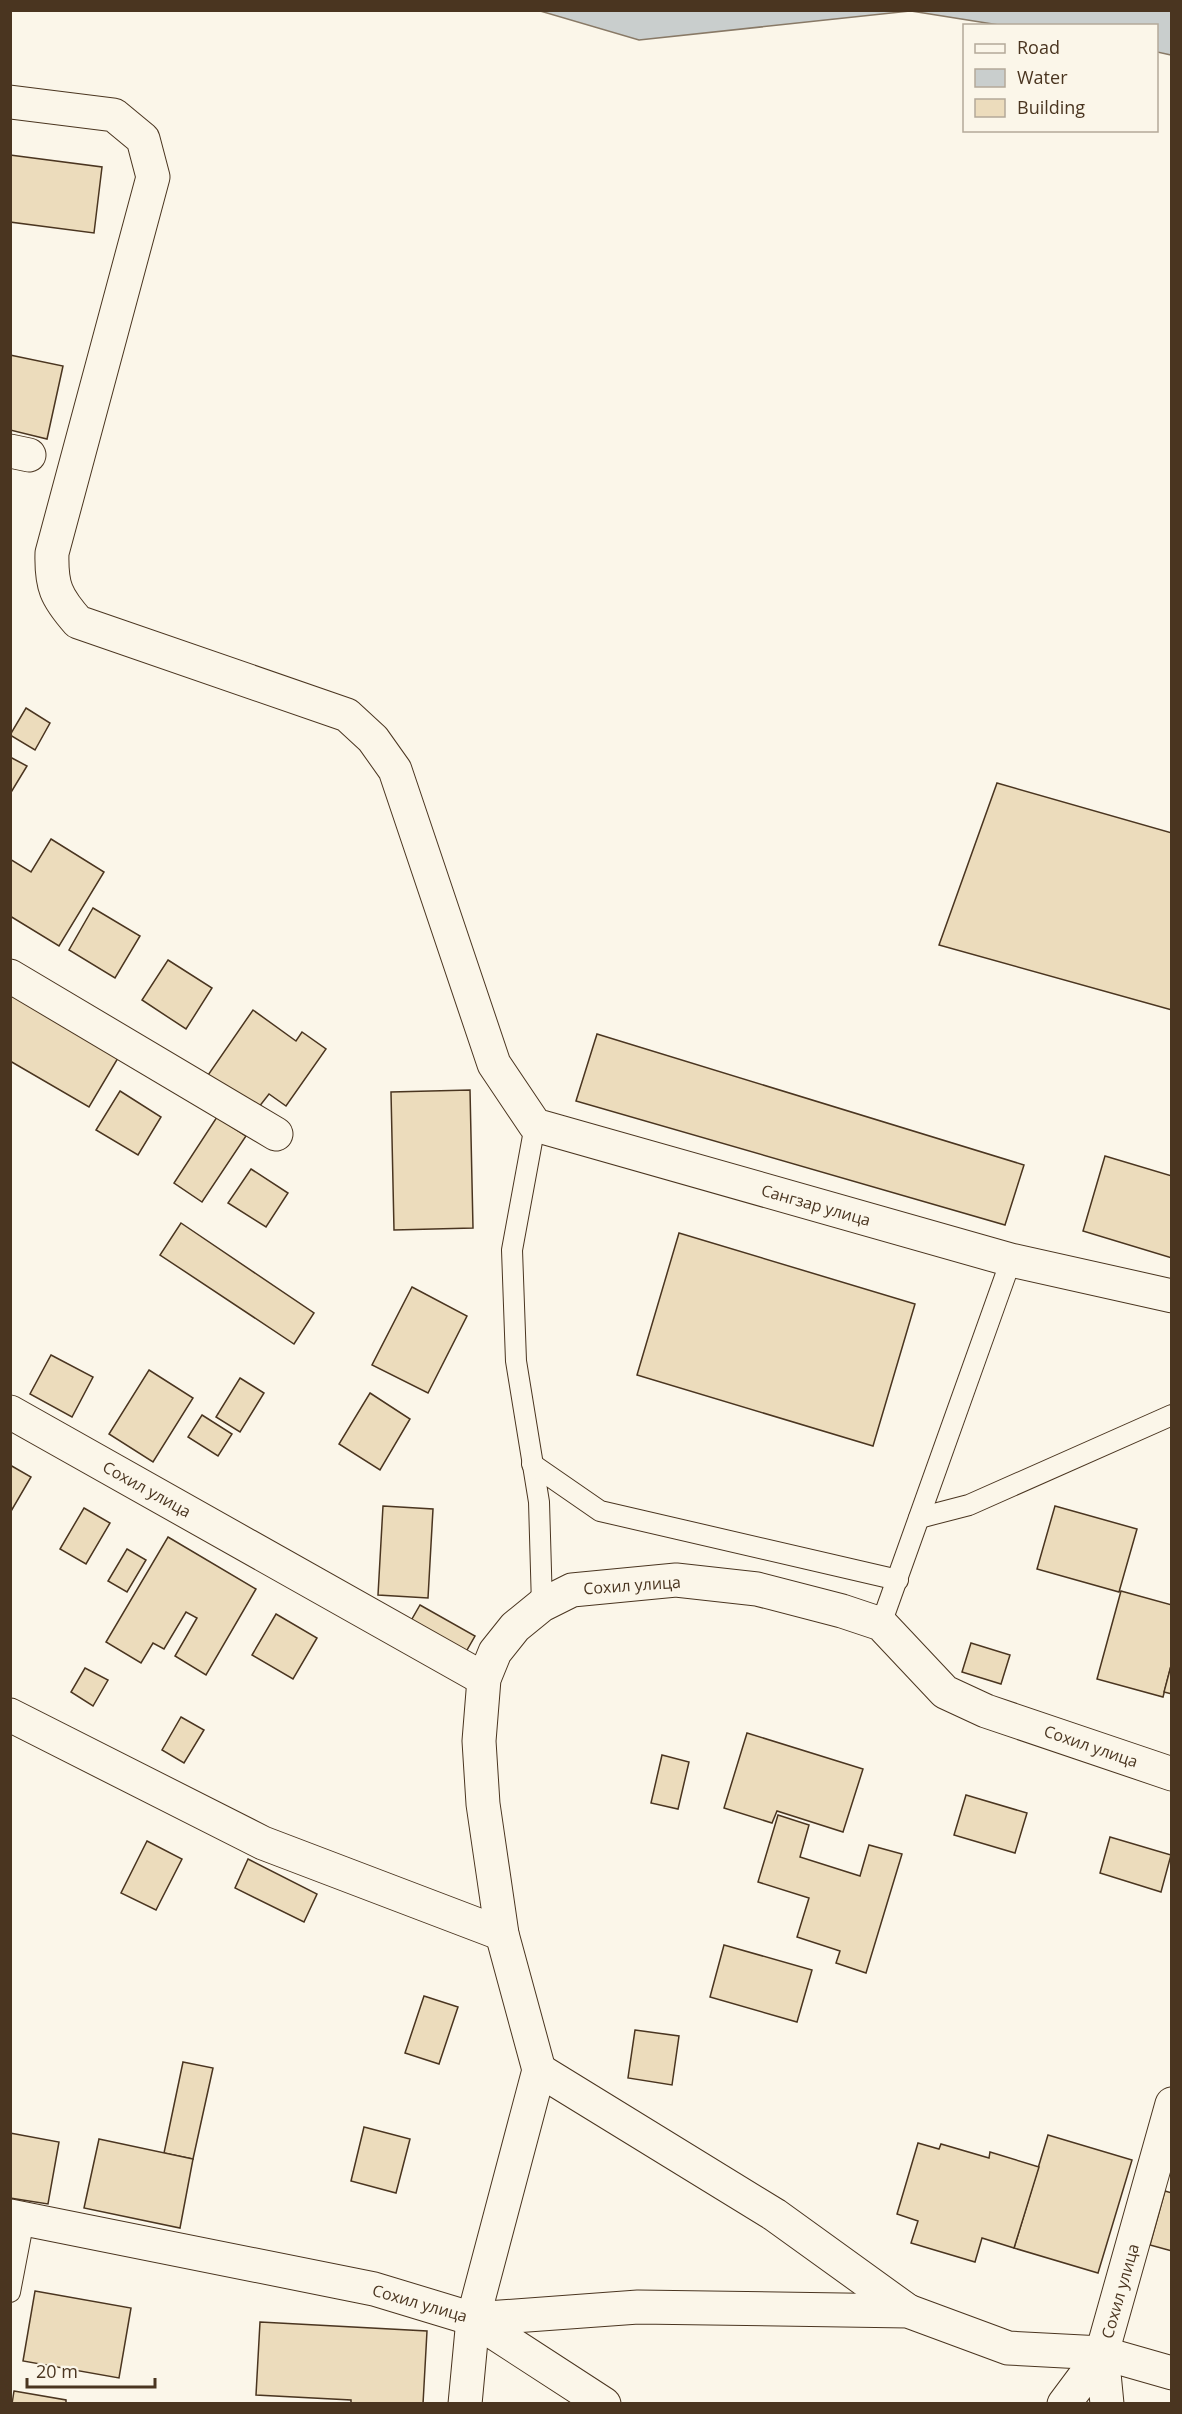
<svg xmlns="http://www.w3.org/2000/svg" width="1182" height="2414" font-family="'Open Sans',sans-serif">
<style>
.water{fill:#c9cecd;stroke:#887966;stroke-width:1.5}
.building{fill:#ecdcbc;stroke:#4a3520;stroke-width:1.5}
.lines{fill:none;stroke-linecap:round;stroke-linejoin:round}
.service-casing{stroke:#4a3520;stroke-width:22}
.minor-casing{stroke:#4a3520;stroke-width:35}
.service{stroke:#fbf6e9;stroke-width:20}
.minor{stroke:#fbf6e9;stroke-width:33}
.labels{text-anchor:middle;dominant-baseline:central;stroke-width:4.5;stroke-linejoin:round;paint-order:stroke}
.street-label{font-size:16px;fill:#4a3520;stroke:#fbf6e9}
</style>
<rect width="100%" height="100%" fill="#fbf6e9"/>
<g class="water">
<path d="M 540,11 L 540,10 L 910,11 L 639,40 Z"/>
<path d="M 911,11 L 1171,11 L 1171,55 L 1157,52 L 1156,26 L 999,25 Z"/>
</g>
<g class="building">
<path d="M 10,155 L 102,167 L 94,233 L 10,222 Z"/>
<path d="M 10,355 L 63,366 L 47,439 L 10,430 Z"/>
<path d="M 26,708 L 50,723 L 35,750 L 10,735 Z"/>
<path d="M 10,757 L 27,766 L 10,794 Z"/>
<path d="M 997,783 L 1172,833 L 1172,1010 L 939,945 Z"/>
<path d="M 51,839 L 104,872 L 59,946 L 10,916 L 10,859 L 31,872 Z"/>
<path d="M 93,908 L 140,936 L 115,978 L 69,950 Z"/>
<path d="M 168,960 L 212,988 L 186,1029 L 142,1000 Z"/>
<path d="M 10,987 L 121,1053 L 89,1107 L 10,1061 Z"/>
<path d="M 253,1010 L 296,1041 L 302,1032 L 326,1049 L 286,1106 L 269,1094 L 255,1112 L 206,1078 Z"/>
<path d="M 597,1034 L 1024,1165 L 1005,1225 L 576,1101 Z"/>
<path d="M 470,1090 L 473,1228 L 394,1230 L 391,1092 Z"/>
<path d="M 120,1091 L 161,1117 L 138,1155 L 96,1130 Z"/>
<path d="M 217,1117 L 246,1136 L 202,1202 L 174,1183 Z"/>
<path d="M 1105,1156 L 1172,1176 L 1172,1258 L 1083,1231 Z"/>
<path d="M 251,1169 L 288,1193 L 266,1227 L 228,1203 Z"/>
<path d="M 181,1223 L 314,1313 L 294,1344 L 160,1255 Z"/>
<path d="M 679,1233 L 915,1304 L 873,1446 L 637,1375 Z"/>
<path d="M 412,1287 L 467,1316 L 428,1393 L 372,1365 Z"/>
<path d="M 51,1355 L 93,1377 L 72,1417 L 30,1394 Z"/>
<path d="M 149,1370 L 193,1398 L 153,1462 L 109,1434 Z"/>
<path d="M 240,1378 L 264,1393 L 240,1432 L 216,1417 Z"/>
<path d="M 370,1393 L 410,1419 L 380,1470 L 339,1444 Z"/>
<path d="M 202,1415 L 232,1434 L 218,1456 L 188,1437 Z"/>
<path d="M 10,1465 L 31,1477 L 10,1513 Z"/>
<path d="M 383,1506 L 433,1509 L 428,1598 L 378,1595 Z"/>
<path d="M 1055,1506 L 1137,1529 L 1119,1592 L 1037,1569 Z"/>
<path d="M 84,1508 L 110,1523 L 86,1564 L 60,1549 Z"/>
<path d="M 168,1537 L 256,1589 L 206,1675 L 175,1656 L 197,1618 L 186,1612 L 164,1649 L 153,1643 L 141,1663 L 106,1642 Z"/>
<path d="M 127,1549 L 146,1560 L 127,1592 L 108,1581 Z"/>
<path d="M 1121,1591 L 1172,1605 L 1172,1662 L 1163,1697 L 1097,1679 Z"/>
<path d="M 420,1605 L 475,1636 L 463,1657 L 408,1626 Z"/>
<path d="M 276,1614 L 317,1638 L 293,1679 L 252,1655 Z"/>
<path d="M 971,1643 L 1010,1655 L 1001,1684 L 962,1672 Z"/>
<path d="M 1172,1662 L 1172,1694 L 1164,1692 Z"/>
<path d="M 85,1668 L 108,1680 L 93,1706 L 71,1692 Z"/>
<path d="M 181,1717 L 204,1730 L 184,1763 L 162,1750 Z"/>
<path d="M 747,1733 L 863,1769 L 843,1832 L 777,1811 L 772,1823 L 724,1808 Z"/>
<path d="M 662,1755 L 689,1762 L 678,1809 L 651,1803 Z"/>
<path d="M 966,1795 L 1027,1813 L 1015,1853 L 954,1835 Z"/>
<path d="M 778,1815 L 809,1825 L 800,1857 L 860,1876 L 869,1845 L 902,1854 L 866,1973 L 836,1963 L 840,1951 L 797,1937 L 809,1898 L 758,1882 Z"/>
<path d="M 1110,1837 L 1171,1855 L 1161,1892 L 1100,1873 Z"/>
<path d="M 147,1841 L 182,1859 L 156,1910 L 121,1893 Z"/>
<path d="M 248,1859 L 317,1894 L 304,1922 L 235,1888 Z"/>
<path d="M 724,1945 L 812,1970 L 797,2022 L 710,1997 Z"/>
<path d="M 424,1996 L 458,2007 L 439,2064 L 405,2053 Z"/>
<path d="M 635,2030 L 679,2036 L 672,2085 L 628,2078 Z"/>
<path d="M 183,2062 L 213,2068 L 193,2159 L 164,2153 Z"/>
<path d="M 364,2127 L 410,2139 L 396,2193 L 351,2181 Z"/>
<path d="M 10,2133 L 59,2142 L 48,2204 L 10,2198 Z"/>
<path d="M 1048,2135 L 1132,2160 L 1098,2273 L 1014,2248 Z"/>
<path d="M 99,2139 L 193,2159 L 180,2228 L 84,2208 Z"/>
<path d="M 918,2143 L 939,2149 L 941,2144 L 989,2158 L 990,2152 L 1039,2167 L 1014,2248 L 982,2238 L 975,2262 L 911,2243 L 918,2221 L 897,2214 Z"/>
<path d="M 1165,2191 L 1172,2193 L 1172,2251 L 1150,2245 Z"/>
<path d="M 35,2291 L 131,2308 L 119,2378 L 23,2361 Z"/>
<path d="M 260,2322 L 427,2331 L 423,2404 L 351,2404 L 351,2400 L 256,2395 Z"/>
<path d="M 14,2391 L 66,2400 L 66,2404 L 12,2404 Z"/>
</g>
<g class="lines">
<g class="service-casing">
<g id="service">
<path d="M 535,1125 L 512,1250 L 516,1361 L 539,1502 L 542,1605"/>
<path d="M 532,1464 L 600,1511 L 898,1580"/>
<path d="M 919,1518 L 969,1505 L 1172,1415"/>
<path d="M 881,1624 L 1011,1260"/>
<path d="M 10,2292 L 24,2219"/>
</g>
</g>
<g class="minor-casing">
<g id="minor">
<path d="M 10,102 L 114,115 L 143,139 L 153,177 L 52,553 C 51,586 56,597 78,622 L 347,715 L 373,739 L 395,770 L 494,1064 L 535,1125 L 1011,1260 L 1172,1296"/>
<path d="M 10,451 L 29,455"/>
<path d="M 10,976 L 276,1134"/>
<path d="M 10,1412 L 484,1679"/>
<path d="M 10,1715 L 263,1843 L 502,1934"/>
<path d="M 539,2070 L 775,2215 L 908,2311"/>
<path d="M 10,2216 L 374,2289 L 473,2319 L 638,2307 L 908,2311 L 1008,2348 L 1102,2353 L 1172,2373"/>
<path d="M 473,2319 L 604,2404"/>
<path d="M 1102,2353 L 1172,2104"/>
<path d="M 465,2404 L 473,2319 L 539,2070 L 502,1934 L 483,1804 L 479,1741 L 484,1679 L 495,1652 L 515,1627 L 542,1605 L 572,1590 L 676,1580 L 757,1589 L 842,1611 L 881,1624 L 945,1692 L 986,1711 L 1172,1774"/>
<path d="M 1064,2404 L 1102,2353 L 1107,2404"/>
</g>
</g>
<use href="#service" class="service"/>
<use href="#minor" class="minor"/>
</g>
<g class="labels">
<g class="street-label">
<text transform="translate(816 1205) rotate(16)">Сангзар улица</text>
<text transform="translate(147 1489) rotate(29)">Сохил улица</text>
<text transform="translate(632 1585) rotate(-4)">Сохил улица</text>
<text transform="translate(1091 1746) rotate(19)">Сохил улица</text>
<text transform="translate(1120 2291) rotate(-74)">Сохил улица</text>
<text transform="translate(420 2303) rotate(16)">Сохил улица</text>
</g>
</g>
<rect width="1182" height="2414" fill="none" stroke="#4a3520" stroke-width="24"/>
<rect x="963" y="24" width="195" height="108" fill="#fbf6e9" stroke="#b4a999" stroke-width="1.5"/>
<rect x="975" y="44" width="30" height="9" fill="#fbf6e9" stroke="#b4a999" stroke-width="1.5"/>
<text x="1017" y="54" font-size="18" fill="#4a3520">Road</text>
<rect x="975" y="69" width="30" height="18" fill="#c9cecd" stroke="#b4a999" stroke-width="1.5"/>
<text x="1017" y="84" font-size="18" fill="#4a3520">Water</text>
<rect x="975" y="99" width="30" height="18" fill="#ecdcbc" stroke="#b4a999" stroke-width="1.5"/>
<text x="1017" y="114" font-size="18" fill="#4a3520">Building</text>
<path d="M27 2378v9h128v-9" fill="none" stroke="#4a3520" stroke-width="3"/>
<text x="36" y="2378" font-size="18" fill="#4a3520" stroke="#fbf6e9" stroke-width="4.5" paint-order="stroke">20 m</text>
</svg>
